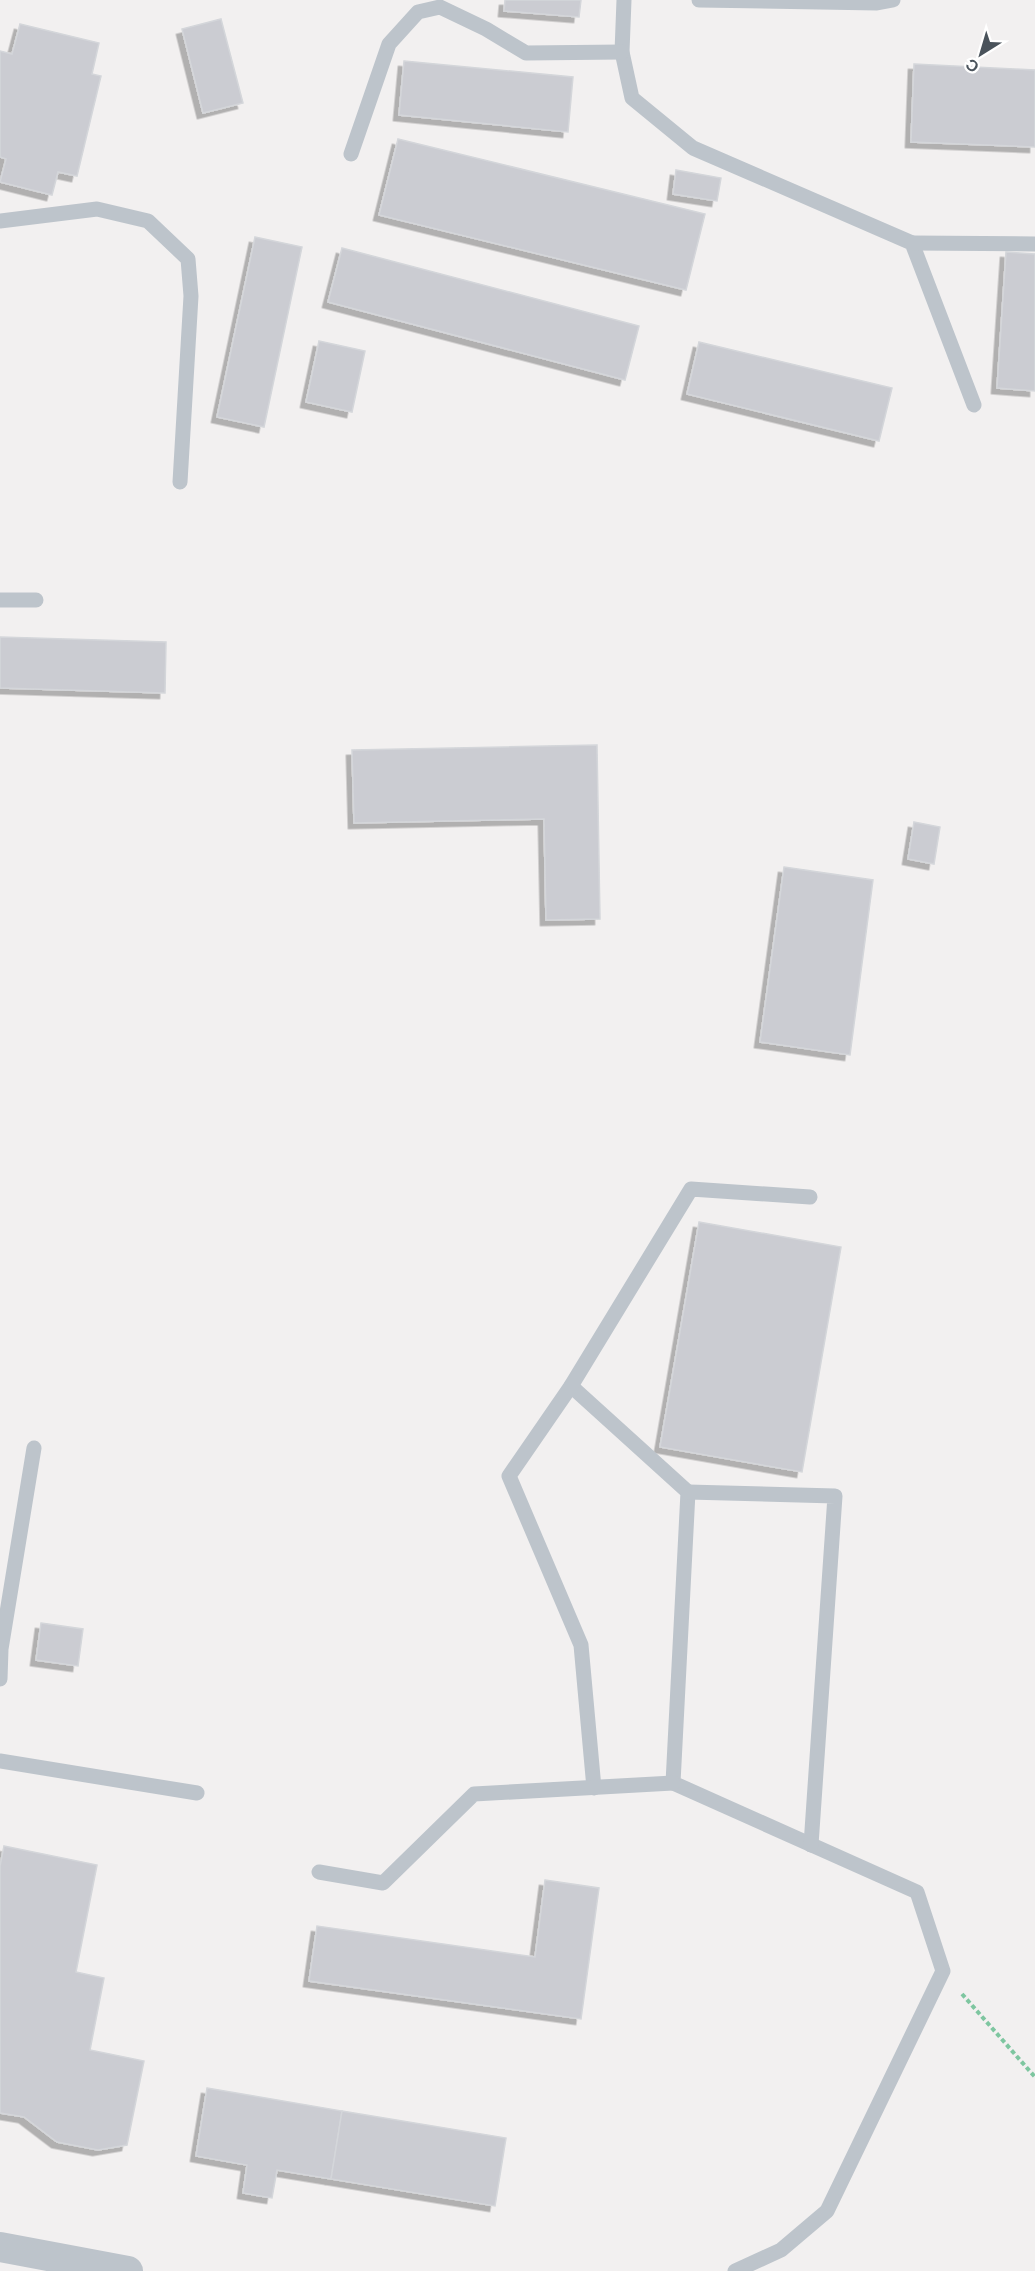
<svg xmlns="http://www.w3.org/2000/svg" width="1035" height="2271" font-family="'DM Sans',sans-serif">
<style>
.building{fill:#cbccd2;stroke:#d4d6da;stroke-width:1.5;filter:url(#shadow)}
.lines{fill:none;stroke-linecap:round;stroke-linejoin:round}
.path{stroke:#7ec6a0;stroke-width:4;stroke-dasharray:4.5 3;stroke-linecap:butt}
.service{stroke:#bdc4cb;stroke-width:15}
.minor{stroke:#bdc4cb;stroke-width:30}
</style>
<defs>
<filter id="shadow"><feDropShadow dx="-5.5" dy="5.5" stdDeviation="0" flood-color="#0004"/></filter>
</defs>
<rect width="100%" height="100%" fill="#f2f0f0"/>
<g class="building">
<path d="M 505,0 L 581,0 L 579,17 L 504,11 Z"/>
<path d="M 221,19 L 243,103 L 203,113 L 182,29 Z"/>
<path d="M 20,24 L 99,43 L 92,74 L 101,76 L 77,176 L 58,172 L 52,195 L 0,182 L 6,159 L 0,157 L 0,51 L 12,54 Z"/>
<path d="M 404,61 L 573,77 L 568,132 L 399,115 Z"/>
<path d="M 914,64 L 1035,70 L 1035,147 L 911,142 Z"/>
<path d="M 398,139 L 705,214 L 686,290 L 379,215 Z"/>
<path d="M 676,170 L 721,178 L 717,201 L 673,194 Z"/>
<path d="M 255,237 L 302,247 L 264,427 L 217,417 Z"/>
<path d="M 342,248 L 639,326 L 625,380 L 328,302 Z"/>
<path d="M 1006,252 L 1035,254 L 1035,391 L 997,388 Z"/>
<path d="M 319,341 L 365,351 L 352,412 L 306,402 Z"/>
<path d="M 699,342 L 892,388 L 879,441 L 687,394 Z"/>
<path d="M 0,637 L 166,642 L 165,693 L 0,688 Z"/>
<path d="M 597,745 L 600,919 L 546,920 L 544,819 L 354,823 L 352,750 Z"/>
<path d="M 914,822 L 940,827 L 934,864 L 908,859 Z"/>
<path d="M 784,867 L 873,880 L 850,1055 L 760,1042 Z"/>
<path d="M 699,1222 L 841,1247 L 802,1472 L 660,1447 Z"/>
<path d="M 41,1623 L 83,1629 L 78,1666 L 36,1660 Z"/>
<path d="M 4,1846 L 97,1865 L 76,1972 L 104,1978 L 90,2050 L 144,2061 L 127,2145 L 98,2150 L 57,2142 L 24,2117 L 0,2113 L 0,1866 Z"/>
<path d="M 545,1880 L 599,1888 L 581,2019 L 309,1981 L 317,1926 L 535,1957 Z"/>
<path d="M 207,2088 L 342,2111 L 331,2179 L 277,2170 L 272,2198 L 243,2193 L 247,2165 L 196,2156 Z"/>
<path d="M 342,2111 L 506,2138 L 495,2206 L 331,2179 Z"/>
</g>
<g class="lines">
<path class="path" d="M 962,1994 L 1035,2077"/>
<g class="service">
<path d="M 624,0 L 622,52 L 632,98 L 693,148 L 912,243 L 974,405"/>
<path d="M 699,0 L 877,3 L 893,0"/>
<path d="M 351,154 L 389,44 L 418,12 L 440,7 L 486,29 L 526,53 L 622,52"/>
<path d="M 0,221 L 97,209 L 148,221 L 188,259 L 191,296 L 180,482"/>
<path d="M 912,243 L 1035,244"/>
<path d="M 0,600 L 36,600"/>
<path d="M 571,1386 L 688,1492 L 673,1783 L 917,1892 L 943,1971 L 827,2211 L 781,2250 L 735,2271"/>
<path d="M 688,1492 L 835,1496 L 811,1845"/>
<path d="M 0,1679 L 1,1649 L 34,1448"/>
<path d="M 0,1761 L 197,1793"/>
<path d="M 594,1788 L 581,1645 L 509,1476 L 571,1386 L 691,1189 L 810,1197"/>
<path d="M 319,1872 L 383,1883 L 474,1794 L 673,1783"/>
</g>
<path class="minor" d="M 0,2247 L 128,2271"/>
</g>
<g transform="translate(981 54) rotate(217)" stroke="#ffffff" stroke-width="4.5" paint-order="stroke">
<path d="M0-4.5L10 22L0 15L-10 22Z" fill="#4a535b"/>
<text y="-9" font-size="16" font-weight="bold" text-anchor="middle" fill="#4a535b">С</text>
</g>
</svg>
